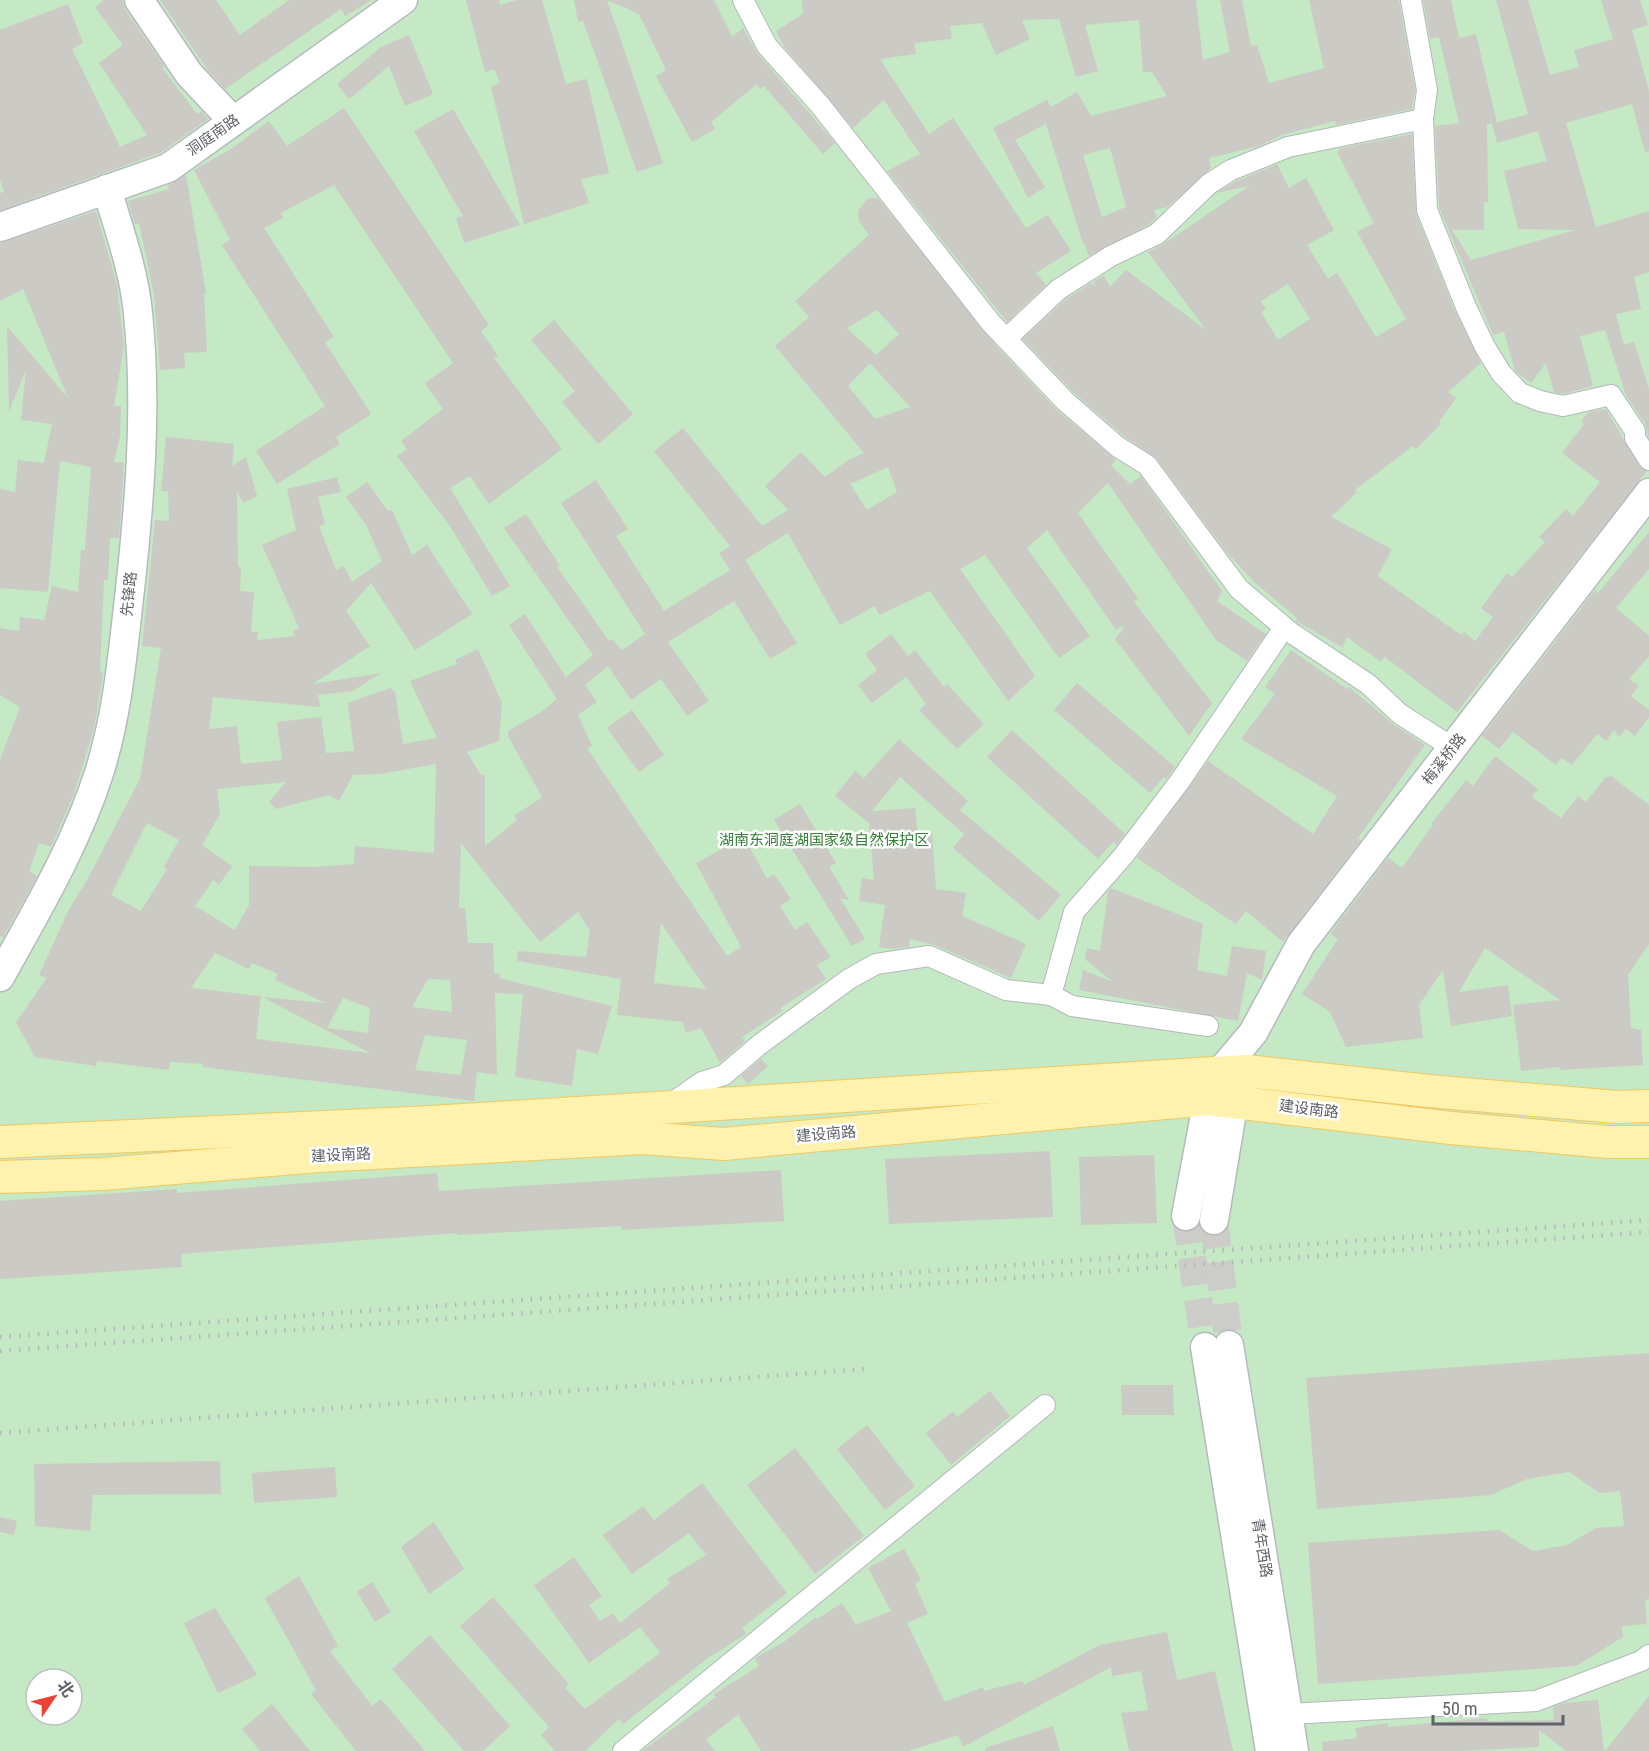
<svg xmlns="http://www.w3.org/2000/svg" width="1649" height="1751" font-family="'Roboto Condensed','Noto Sans SC',sans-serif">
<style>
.green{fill:#c5e8c5;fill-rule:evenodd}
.building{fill:#cccac5;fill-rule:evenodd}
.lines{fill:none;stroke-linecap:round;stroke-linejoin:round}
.secondary-tunnel{stroke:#ccccc8;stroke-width:28;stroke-dasharray:28 14;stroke-linecap:butt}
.street-casing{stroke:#b5b8bc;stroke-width:22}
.secondary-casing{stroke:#b6babf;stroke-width:31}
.primary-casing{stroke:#f2c960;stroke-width:34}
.street{stroke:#fff;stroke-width:20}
.secondary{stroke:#fff;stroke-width:28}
.primary{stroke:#fff2af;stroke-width:32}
.rail{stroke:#b6b7b8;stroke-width:4.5;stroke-dasharray:1.5 8;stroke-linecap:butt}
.labels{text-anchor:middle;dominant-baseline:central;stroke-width:5;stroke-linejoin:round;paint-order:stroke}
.street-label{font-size:15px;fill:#5f6368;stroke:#fff}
.park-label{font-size:15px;fill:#348238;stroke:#fff}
</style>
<rect width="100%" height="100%" fill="#f1efe8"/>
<path class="green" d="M 0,0 L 1649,0 L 1649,1751 L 0,1751 ZM 36,1679 L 72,1679 L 72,1715 L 36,1715 Z"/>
<g class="building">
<path d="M 104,0 L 122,0 L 125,9 L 164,66 L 162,68 L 197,114 L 201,111 L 208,119 L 160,153 L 0,210 L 0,193 L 4,192 L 0,180 L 0,30 L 68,4 L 83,43 L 72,49 L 120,147 L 147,135 L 99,63 L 123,45 L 95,7 Z"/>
<path d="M 160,0 L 216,0 L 240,35 L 289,0 L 372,0 L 345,16 L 341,9 L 225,89 L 207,69 Z"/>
<path d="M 466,0 L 499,0 L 500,5 L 517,0 L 542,0 L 566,84 L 587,79 L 609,173 L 581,179 L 589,203 L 524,224 L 491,87 L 500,82 L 494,69 L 485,72 Z"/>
<path d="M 574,0 L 607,0 L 663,163 L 637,172 L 583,21 L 578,22 Z"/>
<path d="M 607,0 L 714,0 L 732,37 L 743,28 L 758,54 L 835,143 L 823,154 L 764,86 L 760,89 L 757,84 L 711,122 L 715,129 L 692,142 L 656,76 L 666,70 L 639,14 Z"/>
<path d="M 802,0 L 1196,0 L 1203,60 L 1230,52 L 1220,0 L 1242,0 L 1251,46 L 1257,45 L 1269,83 L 1324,68 L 1309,0 L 1399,0 L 1415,90 L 1412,109 L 1336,125 L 1335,121 L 1282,135 L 1259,146 L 1209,158 L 1211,168 L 1168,207 L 1154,210 L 1157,217 L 1150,224 L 1089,256 L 1084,243 L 1083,244 L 1046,124 L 1015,140 L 1045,187 L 1028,198 L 993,128 L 1047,100 L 1051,107 L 1077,92 L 1091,116 L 1167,96 L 1152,72 L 1143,72 L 1139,20 L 1085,25 L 1098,71 L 1076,77 L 1059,19 L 1022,20 L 1030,39 L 996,55 L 982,23 L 950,26 L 952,39 L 914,43 L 916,54 L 880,59 L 929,134 L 953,118 L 1026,228 L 1048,215 L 1071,251 L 1036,273 L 1046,285 L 1007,322 L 887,171 L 920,154 L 884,100 L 853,128 L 785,48 L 776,31 L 803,14 ZM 1110,148 L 1126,207 L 1102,217 L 1083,155 Z"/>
<path d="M 1423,0 L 1451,0 L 1459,38 L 1476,34 L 1497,123 L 1487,124 L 1488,202 L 1484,202 L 1484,230 L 1452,230 L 1471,260 L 1575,230 L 1518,229 L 1504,171 L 1547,161 L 1538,131 L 1497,143 L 1492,124 L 1528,114 L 1496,0 L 1528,0 L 1550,75 L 1579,67 L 1574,50 L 1613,39 L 1601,0 L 1640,0 L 1648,25 L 1632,30 L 1649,91 L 1649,151 L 1645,152 L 1632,104 L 1566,123 L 1596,227 L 1649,211 L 1649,272 L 1634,277 L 1641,309 L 1616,314 L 1624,345 L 1634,342 L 1649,389 L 1649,438 L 1645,424 L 1626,395 L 1605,330 L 1580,336 L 1593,386 L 1563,394 L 1554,392 L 1546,363 L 1531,383 L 1515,371 L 1504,332 L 1493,335 L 1439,207 L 1435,126 L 1459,123 L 1439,37 L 1430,39 Z"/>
<path d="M 409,35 L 433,94 L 405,106 L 389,66 L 349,99 L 337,84 L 381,47 Z"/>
<path d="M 344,108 L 489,325 L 481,331 L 498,356 L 494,358 L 562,449 L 489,504 L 470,476 L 450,488 L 510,586 L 492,596 L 450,526 L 397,456 L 407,449 L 401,441 L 443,409 L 425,383 L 453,363 L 334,185 L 281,213 L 283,218 L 264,228 L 334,337 L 325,342 L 371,414 L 336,437 L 340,444 L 277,484 L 256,451 L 325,406 L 222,245 L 230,240 L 194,170 L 231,149 L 269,121 L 287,146 Z"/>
<path d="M 453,109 L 520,225 L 464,243 L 456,218 L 463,216 L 414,131 Z"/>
<path d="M 1412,134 L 1416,214 L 1455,311 L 1481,363 L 1448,392 L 1456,398 L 1439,422 L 1441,424 L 1416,449 L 1413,446 L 1355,490 L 1357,492 L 1331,517 L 1392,549 L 1378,576 L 1461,635 L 1464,632 L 1475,641 L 1493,617 L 1481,608 L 1507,573 L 1512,577 L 1545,542 L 1539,537 L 1566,509 L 1573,516 L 1600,482 L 1562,453 L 1584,424 L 1581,421 L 1589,412 L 1606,409 L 1639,466 L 1647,471 L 1457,712 L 1385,657 L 1381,662 L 1347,637 L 1342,647 L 1296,621 L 1297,618 L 1252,580 L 1225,550 L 1156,458 L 1125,437 L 1073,392 L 1023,339 L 1066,299 L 1091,283 L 1095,286 L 1094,281 L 1104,275 L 1110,287 L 1126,270 L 1206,330 L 1148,252 L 1162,245 L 1249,186 L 1216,193 L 1237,181 L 1277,164 L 1289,188 L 1306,178 L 1334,230 L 1307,245 L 1328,279 L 1337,273 L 1376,337 L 1406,319 L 1357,232 L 1374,223 L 1337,152 L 1341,148 ZM 1288,284 L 1310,319 L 1278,340 L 1261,312 L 1266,309 L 1261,301 Z"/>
<path d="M 186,175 L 206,293 L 204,294 L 207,352 L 184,353 L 185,368 L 160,370 L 154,295 L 139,223 L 135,224 L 128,201 L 169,189 L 167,186 Z"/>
<path d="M 878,198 L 998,348 L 1057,410 L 1116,460 L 1111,465 L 1130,484 L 1141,476 L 1222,591 L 1217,601 L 1266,634 L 1247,661 L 1216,640 L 1108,483 L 1078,513 L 1138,599 L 1134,602 L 1212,703 L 1189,736 L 1115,639 L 1124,628 L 1122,626 L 1116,630 L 1047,530 L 1027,548 L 1090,636 L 1059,658 L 985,555 L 960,569 L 1035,676 L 1008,701 L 930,591 L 879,615 L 875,606 L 840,625 L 788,533 L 745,560 L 797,643 L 770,659 L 734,601 L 668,642 L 709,701 L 687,716 L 661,679 L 631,700 L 608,666 L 585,685 L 597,702 L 578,715 L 592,746 L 587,748 L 727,956 L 741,947 L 696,863 L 744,837 L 767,879 L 774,874 L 791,899 L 780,906 L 795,930 L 807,922 L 831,957 L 817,965 L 826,979 L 780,1008 L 782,1011 L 742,1037 L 745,1041 L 720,1063 L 701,1028 L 686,1033 L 683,1022 L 617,1015 L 621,979 L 517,961 L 518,951 L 586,957 L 590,931 L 578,912 L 540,942 L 461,843 L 459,908 L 465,908 L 468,943 L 493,943 L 494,973 L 500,973 L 499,978 L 612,1006 L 598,1054 L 577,1049 L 572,1086 L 515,1077 L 523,994 L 495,993 L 497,1075 L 477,1072 L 474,1101 L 203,1067 L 203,1064 L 170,1062 L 169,1070 L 97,1061 L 96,1066 L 35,1057 L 16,1022 L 47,978 L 39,975 L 69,909 L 86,882 L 140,779 L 161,648 L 142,646 L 155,520 L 169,521 L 168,491 L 161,491 L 166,437 L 234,444 L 232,466 L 246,457 L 257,496 L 243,503 L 237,491 L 238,567 L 241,567 L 240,591 L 254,592 L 251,632 L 258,632 L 257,640 L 295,636 L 293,631 L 299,628 L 262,545 L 296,530 L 287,489 L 337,477 L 341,492 L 318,497 L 325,524 L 319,526 L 336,570 L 344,566 L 352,582 L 382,561 L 366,525 L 346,497 L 367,482 L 388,511 L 392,510 L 412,555 L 427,545 L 472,614 L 415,650 L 371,583 L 346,611 L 370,646 L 313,684 L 381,673 L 353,691 L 318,695 L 320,707 L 213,697 L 209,729 L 237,726 L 241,764 L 282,760 L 277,722 L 321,717 L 326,753 L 354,751 L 348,703 L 390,688 L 395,692 L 403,744 L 437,738 L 410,681 L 457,664 L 455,660 L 478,649 L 502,703 L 499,741 L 467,752 L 481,775 L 485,775 L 485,846 L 517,820 L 514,816 L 542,797 L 508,736 L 508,731 L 541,712 L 557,699 L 509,625 L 525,614 L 566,677 L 593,655 L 504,528 L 526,514 L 560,566 L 557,567 L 609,641 L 612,639 L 622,650 L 645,634 L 561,503 L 596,480 L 628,529 L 616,536 L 664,611 L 730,570 L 719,553 L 730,546 L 654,451 L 683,428 L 762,526 L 788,510 L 765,486 L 801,452 L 825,477 L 848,460 L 864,453 L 775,346 L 809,317 L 795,301 L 869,235 L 859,221 L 858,211 L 867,199 ZM 877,310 L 899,334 L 876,355 L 847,328 ZM 870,363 L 910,407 L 875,419 L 848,386 ZM 888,467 L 897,492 L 867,510 L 850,484 ZM 436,764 L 434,853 L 355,846 L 354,864 L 316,867 L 249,866 L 249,905 L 235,930 L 195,906 L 213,880 L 219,885 L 232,866 L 202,845 L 220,814 L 217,789 L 286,782 L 269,802 L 276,809 L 329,795 L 339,801 L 353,775 L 379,774 ZM 147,823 L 179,840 L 164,867 L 167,869 L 141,911 L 111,895 ZM 661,923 L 706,989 L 654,983 ZM 215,953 L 249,969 L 252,963 L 278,974 L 275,980 L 326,1003 L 262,997 L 370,1053 L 256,1039 L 261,996 L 191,988 ZM 428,979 L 450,980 L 452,1012 L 412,1007 ZM 343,998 L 370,1008 L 368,1033 L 327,1028 ZM 425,1035 L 467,1040 L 461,1075 L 415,1070 Z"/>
<path d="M 96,211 L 117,285 L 124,346 L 114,406 L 121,406 L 120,436 L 114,462 L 124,463 L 122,496 L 119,538 L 110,538 L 108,580 L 104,580 L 100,672 L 103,673 L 94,729 L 74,794 L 51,847 L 39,843 L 29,871 L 37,876 L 3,938 L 0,936 L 0,760 L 20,707 L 0,695 L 0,628 L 19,631 L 20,617 L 44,620 L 52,586 L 78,592 L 81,550 L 85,550 L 91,467 L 60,461 L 48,592 L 0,588 L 0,489 L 15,492 L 18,460 L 44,463 L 52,424 L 21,420 L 26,370 L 9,411 L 7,326 L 68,398 L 23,289 L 0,301 L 0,243 Z"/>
<path d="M 554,320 L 633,414 L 598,444 L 562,402 L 575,391 L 531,340 Z"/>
<path d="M 1649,532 L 1649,569 L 1616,608 L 1649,636 L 1649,656 L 1629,679 L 1639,686 L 1631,696 L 1649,710 L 1649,717 L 1635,736 L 1626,729 L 1619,737 L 1614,730 L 1606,741 L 1597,734 L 1572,765 L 1562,758 L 1556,765 L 1513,732 L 1499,749 L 1482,736 L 1595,590 L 1598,593 Z"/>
<path d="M 891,634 L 908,656 L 915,650 L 944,687 L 947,684 L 984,724 L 957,749 L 919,710 L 926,704 L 906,677 L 872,703 L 858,685 L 877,670 L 865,654 Z"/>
<path d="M 1291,650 L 1347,689 L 1349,687 L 1393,724 L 1425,745 L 1358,838 L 1361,840 L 1283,942 L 1246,911 L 1236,924 L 1137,858 L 1208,761 L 1313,834 L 1337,796 L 1241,739 L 1275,694 L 1265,687 Z"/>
<path d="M 1077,683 L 1175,767 L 1166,779 L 1164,777 L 1150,793 L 1054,710 Z"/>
<path d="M 632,710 L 664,755 L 639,772 L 607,728 Z"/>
<path d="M 1012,730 L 1125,834 L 1117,845 L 1113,842 L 1098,859 L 987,757 Z"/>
<path d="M 899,739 L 968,801 L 960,810 L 1061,895 L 1039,921 L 953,848 L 964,834 L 900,777 L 872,811 L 915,808 L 918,835 L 932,833 L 936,889 L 966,893 L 962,916 L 1026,944 L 1011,978 L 934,945 L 910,939 L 909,947 L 893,949 L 879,947 L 885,905 L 859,901 L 862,878 L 874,880 L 869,823 L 835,796 L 855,771 L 864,778 Z"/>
<path d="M 1495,756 L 1538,789 L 1532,797 L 1561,818 L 1578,796 L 1586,802 L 1605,778 L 1611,776 L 1649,805 L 1649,944 L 1628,975 L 1631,1028 L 1641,1030 L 1643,1065 L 1560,1070 L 1560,1067 L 1521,1071 L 1513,1005 L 1560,1000 L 1485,948 L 1459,992 L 1508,985 L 1512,1016 L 1451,1026 L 1443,970 L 1419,1005 L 1423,1038 L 1346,1047 L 1330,1012 L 1302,994 L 1338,939 L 1330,934 L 1388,858 L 1402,868 L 1433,825 L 1431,824 L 1466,780 L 1473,786 Z"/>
<path d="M 800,804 L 836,863 L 829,867 L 849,900 L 840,898 L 865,939 L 852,946 L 774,820 Z"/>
<path d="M 1111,888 L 1203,924 L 1197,970 L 1227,976 L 1232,946 L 1266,951 L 1262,980 L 1247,973 L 1238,1021 L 1079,990 L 1083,970 L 1113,982 L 1085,959 L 1087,948 L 1100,951 L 1108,892 Z"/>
<path d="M 761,1059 L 768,1066 L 748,1084 L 741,1076 Z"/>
<path d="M 1050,1151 L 1053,1217 L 889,1224 L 885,1159 Z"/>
<path d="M 1154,1155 L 1157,1223 L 1081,1225 L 1079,1157 Z"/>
<path d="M 781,1170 L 784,1221 L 621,1230 L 621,1226 L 457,1235 L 457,1233 L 181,1254 L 182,1267 L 0,1279 L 0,1201 L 177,1189 L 177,1193 L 437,1173 L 439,1191 Z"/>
<path d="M 1649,1353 L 1649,1599 L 1645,1600 L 1647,1624 L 1622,1626 L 1623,1637 L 1576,1666 L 1318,1684 L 1308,1543 L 1499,1530 L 1533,1551 L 1567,1545 L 1596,1528 L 1624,1526 L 1620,1491 L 1600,1493 L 1569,1472 L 1527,1479 L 1491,1495 L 1317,1509 L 1306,1378 Z"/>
<path d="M 1121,1385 L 1173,1385 L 1174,1415 L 1122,1415 Z"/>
<path d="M 990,1391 L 1010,1416 L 951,1465 L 926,1433 L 953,1411 L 957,1417 Z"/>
<path d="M 867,1425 L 915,1486 L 885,1510 L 837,1449 Z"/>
<path d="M 795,1448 L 864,1536 L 815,1574 L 747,1485 Z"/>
<path d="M 220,1461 L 221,1494 L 93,1495 L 90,1531 L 35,1526 L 34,1464 Z"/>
<path d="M 335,1467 L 337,1497 L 254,1503 L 252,1473 Z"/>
<path d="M 702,1483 L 787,1593 L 742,1628 L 746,1634 L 708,1658 L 623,1724 L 619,1719 L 585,1751 L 555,1751 L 541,1735 L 549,1727 L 460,1626 L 493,1597 L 569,1684 L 565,1688 L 585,1709 L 660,1653 L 640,1627 L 589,1663 L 534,1585 L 574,1557 L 602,1596 L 589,1605 L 600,1621 L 613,1613 L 620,1623 L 670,1583 L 667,1579 L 706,1555 L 689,1533 L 632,1574 L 603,1535 L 643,1506 L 654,1520 Z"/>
<path d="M 0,1517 L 17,1521 L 14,1535 L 0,1532 Z"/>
<path d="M 434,1522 L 464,1569 L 429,1594 L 401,1547 Z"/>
<path d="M 904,1549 L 921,1580 L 915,1584 L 928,1614 L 907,1623 L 945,1702 L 983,1687 L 984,1691 L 1023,1681 L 1024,1685 L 1100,1645 L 1167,1632 L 1177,1680 L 1215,1671 L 1233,1751 L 1129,1751 L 1121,1713 L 1148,1710 L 1141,1671 L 1112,1676 L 1111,1667 L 963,1747 L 958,1735 L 909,1751 L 761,1751 L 738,1715 L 706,1739 L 715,1751 L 642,1751 L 716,1697 L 714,1694 L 759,1666 L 755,1659 L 757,1657 L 785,1641 L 816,1617 L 817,1619 L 842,1603 L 856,1625 L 891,1611 L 868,1568 Z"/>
<path d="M 299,1576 L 338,1646 L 330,1651 L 372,1706 L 381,1699 L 425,1751 L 356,1751 L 311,1694 L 316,1690 L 265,1598 Z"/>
<path d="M 372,1582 L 391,1612 L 375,1622 L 357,1592 Z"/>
<path d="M 215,1608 L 257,1675 L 218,1693 L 184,1623 Z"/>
<path d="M 430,1635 L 510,1726 L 483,1751 L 464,1751 L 392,1669 Z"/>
<path d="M 1649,1696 L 1649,1751 L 1605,1751 Z"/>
<path d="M 1598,1700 L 1604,1751 L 1566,1751 L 1539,1730 L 1539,1747 L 1462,1751 L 1323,1751 L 1322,1742 L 1357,1738 L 1355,1728 L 1388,1723 L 1388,1727 L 1487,1718 L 1488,1721 L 1554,1720 L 1553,1707 L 1564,1703 Z"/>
<path d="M 272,1704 L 310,1751 L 260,1751 L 242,1729 Z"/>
<path d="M 1053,1726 L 1060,1751 L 986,1751 L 985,1748 Z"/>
</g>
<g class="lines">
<g class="secondary-tunnel">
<path d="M 1186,1216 L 1205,1347"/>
<path d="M 1214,1220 L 1229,1345"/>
</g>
<g class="street-casing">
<g id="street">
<path d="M 743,0 L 767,46 L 820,105 L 991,323 L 1065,401 L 1118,447 L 1147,465 L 1239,589 L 1290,632 L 1368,684 L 1400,714 L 1453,748"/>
<path d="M 1411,0 L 1427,90 L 1423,119 L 1427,210 L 1466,307 L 1485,347 L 1501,373 L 1520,393 L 1540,401 L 1563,406 L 1611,395 L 1635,431 L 1635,438 L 1649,460"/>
<path d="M 1006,339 L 1059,289 L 1111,256 L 1157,234 L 1209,184 L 1231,170 L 1288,147 L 1423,119"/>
<path d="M 1208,1026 L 1072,1006 L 1051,995 L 1074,912 L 1124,855 L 1180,781 L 1284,628"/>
<path d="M 672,1103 L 702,1082 L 724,1075 L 759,1045 L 849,979 L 876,964 L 929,956 L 1006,990 L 1051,995"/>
<path d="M 1288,1714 L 1536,1701 L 1641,1661 L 1649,1655"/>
<path d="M 623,1751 L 1045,1405"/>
</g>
</g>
<g class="secondary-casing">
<g id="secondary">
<path d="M 139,0 L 189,74 L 233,121"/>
<path d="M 0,227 L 168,168 L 403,0"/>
<path d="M 0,977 C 37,910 76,845 99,773 C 116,720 122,662 128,607 C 139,511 148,410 138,313 C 134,271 119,230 107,189"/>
<path d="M 1186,1216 L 1208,1099 L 1220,1072 L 1253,1033 L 1301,944 L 1649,493"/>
<path d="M 1214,1220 L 1234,1100 L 1242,1082"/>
<path d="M 1229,1345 L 1294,1751"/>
<path d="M 1205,1347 L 1270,1751"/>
</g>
</g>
<g class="primary-casing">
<g id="primary">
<path d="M 0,1142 L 432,1122 L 1246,1071 L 1429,1091 L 1617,1107 L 1649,1106"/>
<path d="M 0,1177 L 103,1174 L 319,1156 L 643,1138 L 724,1144 L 1208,1099 L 1451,1128 L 1608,1142 L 1649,1142"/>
</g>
</g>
<use href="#street" class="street"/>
<use href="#secondary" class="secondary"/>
<use href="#primary" class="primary"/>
<g class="rail">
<path d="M 0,1337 L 1649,1220"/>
<path d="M 0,1351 L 1649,1232"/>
<path d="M 0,1433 L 864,1369"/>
</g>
</g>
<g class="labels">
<g class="street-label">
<text transform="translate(213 135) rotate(-35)">洞庭南路</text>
<text transform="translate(129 594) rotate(-84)">先锋路</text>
<text transform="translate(1444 759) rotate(-52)">梅溪桥路</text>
<text transform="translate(1309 1109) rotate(7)">建设南路</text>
<text transform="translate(826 1134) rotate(-5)">建设南路</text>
<text transform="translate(341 1155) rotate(-3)">建设南路</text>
<text transform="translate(1262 1548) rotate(81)">青年西路</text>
</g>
<g class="park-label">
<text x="824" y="840">湖南东洞庭湖国家级自然保护区</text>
</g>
</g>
<g transform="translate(54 1697) rotate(55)"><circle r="28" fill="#ffffff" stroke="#bfc1c3" stroke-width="1.5"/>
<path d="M0-4.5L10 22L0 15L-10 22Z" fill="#ea4335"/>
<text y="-9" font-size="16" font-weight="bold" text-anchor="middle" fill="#5f6368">北</text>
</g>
<path d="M1433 1715v9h130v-9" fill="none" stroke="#5f6368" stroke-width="3"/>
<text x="1442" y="1715" font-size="18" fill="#5f6368" stroke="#ffffff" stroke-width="4.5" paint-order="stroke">50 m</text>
</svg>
